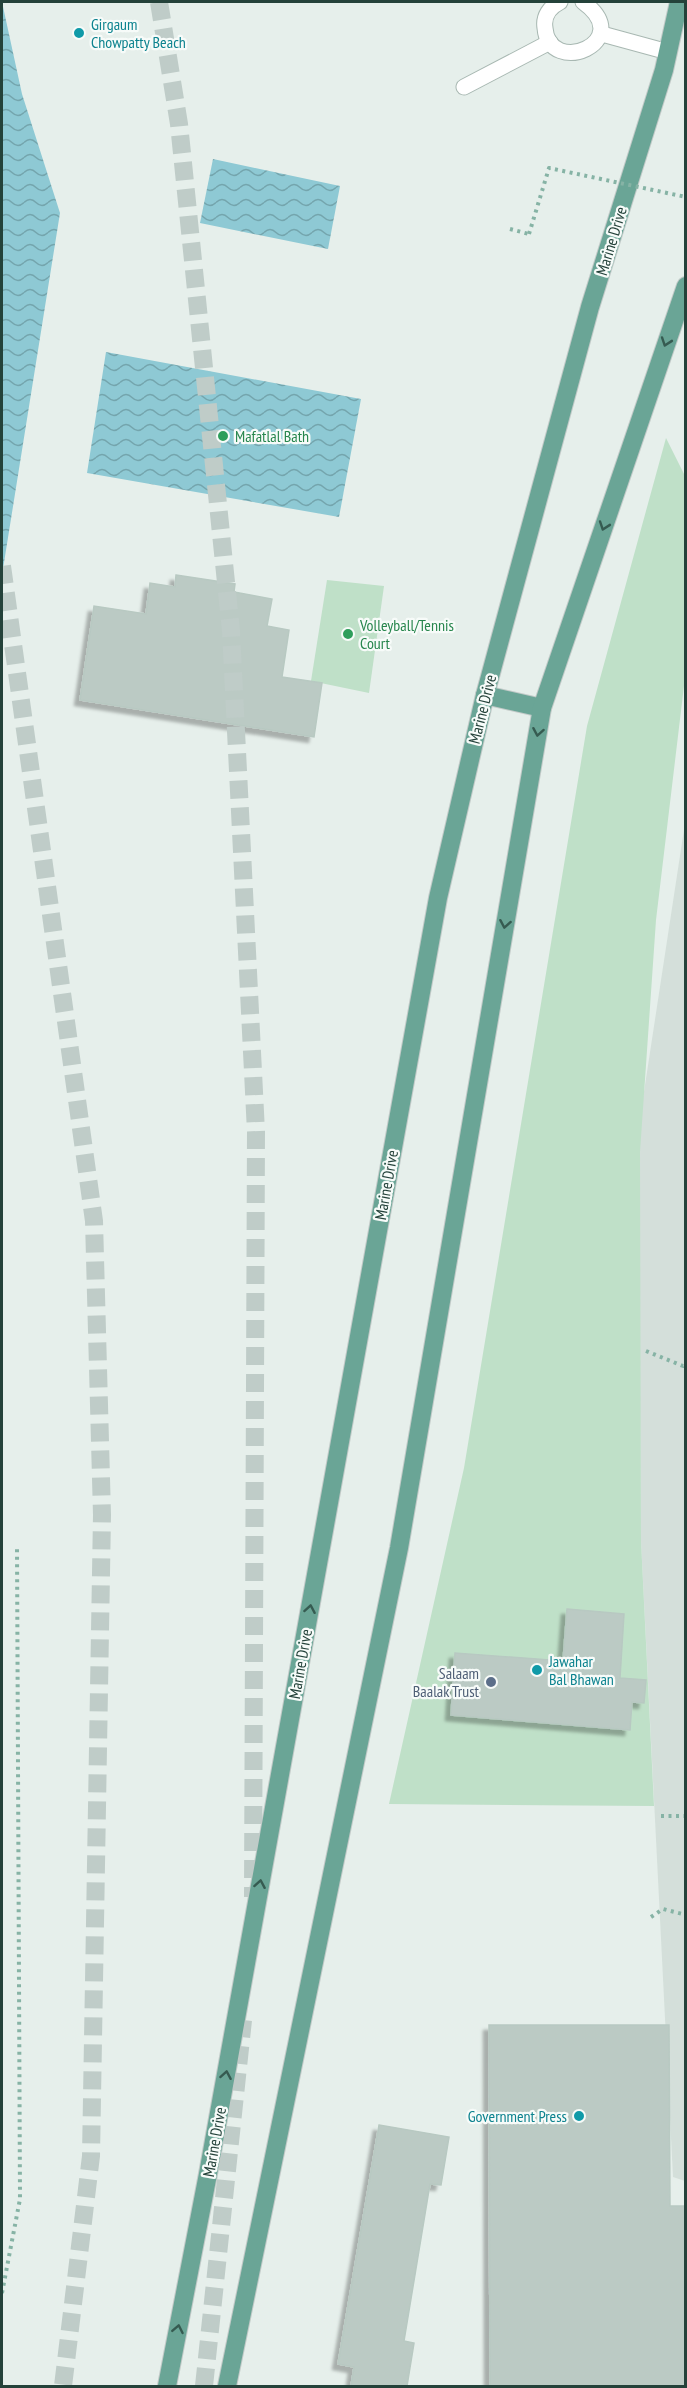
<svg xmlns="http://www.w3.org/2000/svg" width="687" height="2388" font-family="'PT Sans Narrow',sans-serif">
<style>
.built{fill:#d4dfda}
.green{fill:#bfe0c8}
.water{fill:url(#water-waves)}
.building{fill:#bbcac4;stroke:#b8c9c2;stroke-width:1.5;filter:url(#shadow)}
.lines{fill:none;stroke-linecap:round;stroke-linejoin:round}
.motorway-tunnel{stroke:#bfccc8;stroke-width:18;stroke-dasharray:18 9;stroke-linecap:butt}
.service-casing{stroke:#a8b8b2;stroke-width:17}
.primary-casing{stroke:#c2cac8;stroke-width:20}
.path{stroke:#86b3a5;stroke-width:4;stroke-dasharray:3 4.5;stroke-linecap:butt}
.service{stroke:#fff;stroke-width:15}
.primary{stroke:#6aa596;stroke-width:18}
.path-bridge{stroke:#86b3a5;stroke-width:4;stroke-dasharray:3 4.5;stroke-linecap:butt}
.oneway{stroke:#365b51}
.culture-dot{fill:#0f9aa8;stroke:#f7fbf9;stroke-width:2}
.leisure-dot{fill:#2e9e5b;stroke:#f7fbf9;stroke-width:2}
.service-dot{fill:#5c6f8a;stroke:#f7fbf9;stroke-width:2}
.labels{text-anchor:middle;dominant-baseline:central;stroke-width:4.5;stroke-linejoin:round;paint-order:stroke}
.culture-label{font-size:16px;fill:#0d838f;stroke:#f7fbf9;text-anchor:start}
.street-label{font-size:16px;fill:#24423a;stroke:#f7fbf9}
.leisure-label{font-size:16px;fill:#27864d;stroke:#f7fbf9;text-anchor:start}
.service-label{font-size:16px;fill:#4e5e75;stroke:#f7fbf9;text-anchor:end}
</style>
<defs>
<pattern id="water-waves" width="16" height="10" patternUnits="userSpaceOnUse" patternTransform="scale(1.5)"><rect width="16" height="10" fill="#8ec9d4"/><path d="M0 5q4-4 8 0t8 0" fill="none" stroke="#74a5ad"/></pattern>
<filter id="shadow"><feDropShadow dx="-5.5" dy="5.5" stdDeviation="1.5" flood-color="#0004"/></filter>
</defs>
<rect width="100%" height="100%" fill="#e6efeb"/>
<path class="built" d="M 685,823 L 685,2181 L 673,2177 L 641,1541 L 638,1131 Z"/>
<g class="green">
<path d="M 666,438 L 685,476 L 686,669 L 656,920 L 640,1152 L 641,1541 L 654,1806 L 389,1804 L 464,1468 L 587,726 Z"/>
<path d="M 327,580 L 384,586 L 369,693 L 311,681 Z"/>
</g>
<g class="water">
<path d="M 2,2 L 22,94 L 60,213 L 2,575 Z"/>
<path d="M 213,159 L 340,186 L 328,249 L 200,223 Z"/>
<path d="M 106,352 L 361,399 L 339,517 L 87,473 Z"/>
</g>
<g class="building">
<path d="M 176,575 L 235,584 L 234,592 L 272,599 L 267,626 L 289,630 L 282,677 L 322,683 L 314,737 L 80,700 L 94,606 L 146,614 L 150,583 L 175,587 Z"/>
<path d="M 567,1609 L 624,1614 L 620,1678 L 646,1680 L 644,1703 L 632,1702 L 630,1730 L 451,1715 L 455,1653 L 563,1661 Z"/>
<path d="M 489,2025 L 669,2025 L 670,2206 L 686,2206 L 686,2386 L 490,2386 Z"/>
<path d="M 379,2125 L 449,2137 L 441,2185 L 430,2184 L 404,2341 L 414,2343 L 407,2386 L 351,2386 L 354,2367 L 338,2364 Z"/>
</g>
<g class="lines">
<g class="motorway-tunnel">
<path d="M 159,2 L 179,124 L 231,631 L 256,1132 L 253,1897"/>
<path d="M 2,566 L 94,1221 L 102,1515 L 91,2156 L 63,2386"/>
<path d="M 204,2386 L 243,2020"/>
</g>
<g class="service-casing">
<g id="service">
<path d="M 560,2 C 550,7 543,16 545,28 C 549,78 638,42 583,2"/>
<path d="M 602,34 L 668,52"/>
<path d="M 464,87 L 550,42"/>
</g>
</g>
<g class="primary-casing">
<g id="primary">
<path d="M 485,695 L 542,708"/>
<path d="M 167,2386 L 208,2174 L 438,898 L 485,695 L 590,307 L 664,70 L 679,2"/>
<path d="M 227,2386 L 399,1548 L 542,708 L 686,286"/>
</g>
</g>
<g class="path">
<path d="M 510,229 L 529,234"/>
<path d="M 646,1351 L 683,1366 L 686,1365"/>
<path d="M 661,1816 L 686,1816"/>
<path d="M 651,1917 L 663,1909 L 686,1915"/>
<path d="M 2,2293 L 20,2199 L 17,1547"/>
</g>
<use href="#service" class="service"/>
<use href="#primary" class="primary"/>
<path class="path-bridge" d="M 529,234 L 549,168 L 686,197"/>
</g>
<defs><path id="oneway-chevron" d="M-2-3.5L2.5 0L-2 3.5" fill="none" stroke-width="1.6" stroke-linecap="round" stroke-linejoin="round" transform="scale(1.5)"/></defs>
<g class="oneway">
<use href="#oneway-chevron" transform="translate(666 342) rotate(109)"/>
<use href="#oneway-chevron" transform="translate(604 526) rotate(109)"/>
<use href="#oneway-chevron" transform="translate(538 732) rotate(100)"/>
<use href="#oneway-chevron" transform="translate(505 924) rotate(100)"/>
<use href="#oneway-chevron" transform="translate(310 1609) rotate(-80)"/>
<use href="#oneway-chevron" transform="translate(260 1884) rotate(-80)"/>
<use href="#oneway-chevron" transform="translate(226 2075) rotate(-80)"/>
<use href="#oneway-chevron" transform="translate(178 2329) rotate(-79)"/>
</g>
<g class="culture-dot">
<circle cx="79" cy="33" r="6"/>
<circle cx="537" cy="1670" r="6"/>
<circle cx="579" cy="2116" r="6"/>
</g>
<g class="leisure-dot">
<circle cx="223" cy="436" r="6"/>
<circle cx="348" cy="634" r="6"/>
</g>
<circle class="service-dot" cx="491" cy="1682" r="6"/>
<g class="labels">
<g class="culture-label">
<text x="91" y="24">Girgaum<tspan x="91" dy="18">Chowpatty Beach</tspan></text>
<text x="549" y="1661">Jawahar<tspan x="549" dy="18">Bal Bhawan</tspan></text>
<text x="567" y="2116" text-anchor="end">Government Press</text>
</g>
<g class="street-label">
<text transform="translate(611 241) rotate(-73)">Marine Drive</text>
<text transform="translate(482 709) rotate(-76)">Marine Drive</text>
<text transform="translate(386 1185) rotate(-80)">Marine Drive</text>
<text transform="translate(300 1664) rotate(-80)">Marine Drive</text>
<text transform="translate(214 2142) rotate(-80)">Marine Drive</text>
</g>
<g class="leisure-label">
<text x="235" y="436">Mafatlal Bath</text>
<text x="360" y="625">Volleyball/Tennis<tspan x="360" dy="18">Court</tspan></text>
</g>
<g class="service-label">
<text x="479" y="1673">Salaam<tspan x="479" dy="18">Baalak Trust</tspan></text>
</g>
</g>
<rect width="687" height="2388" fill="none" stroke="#24423a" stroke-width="6"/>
</svg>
